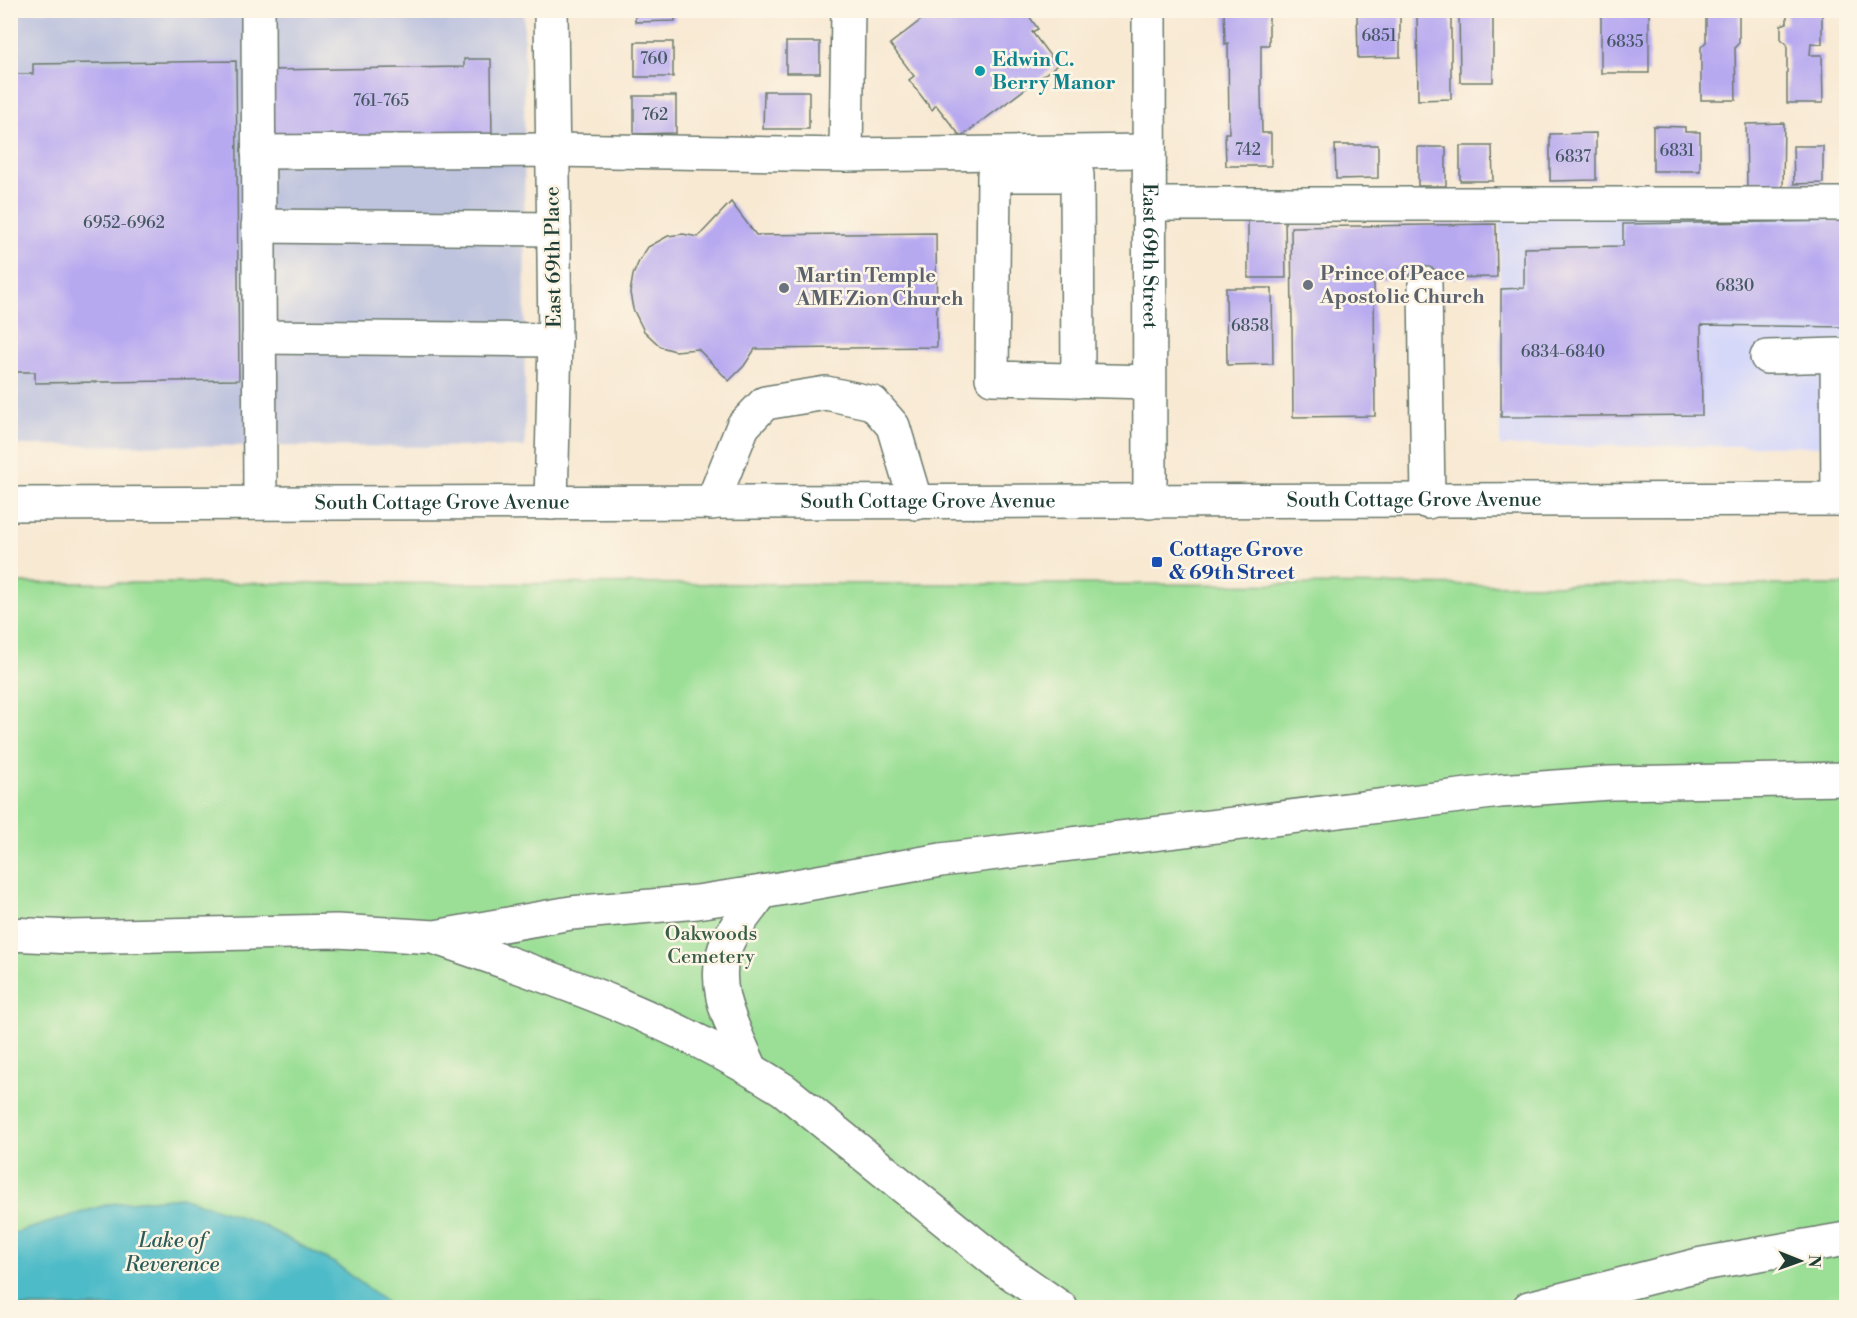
<svg xmlns="http://www.w3.org/2000/svg" width="1857" height="1318" font-family="'Libre Bodoni',serif">
<style>
.built{fill:#d6d8f9}
.industrial{fill:#bec3de}
.green{fill:#9bdf96;stroke:#5d8e65;stroke-width:1.5}
.water{fill:#4ebbc8;stroke:#367c7e;stroke-width:1.5}
.building{fill:#b7a9f0}
.lines{fill:none;stroke-linecap:round;stroke-linejoin:round}
.minor-casing{stroke:#6b796c;stroke-width:36}
.major-casing{stroke:#6b796c;stroke-width:36}
.minor{stroke:#fff;stroke-width:33}
.major{stroke:#fff;stroke-width:33}
.culture-dot{fill:#0f9aa8;stroke:#fcf5e5;stroke-width:2}
.worship-dot{fill:#6b7280;stroke:#fcf5e5;stroke-width:2}
.transit-dot{fill:#1a4fb4;stroke:#fcf5e5;stroke-width:2}
.labels{text-anchor:middle;dominant-baseline:central;stroke-width:5;stroke-linejoin:round;paint-order:stroke}
.number-label{font-size:16px;fill:#455863}
.culture-label{font-size:20px;font-weight:bold;fill:#0d838f;stroke:#fcf5e5;text-anchor:start}
.street-label{font-size:20px;fill:#1f3d34;stroke:#fcf5e5}
.worship-label{font-size:20px;font-weight:bold;fill:#5b616d;stroke:#fcf5e5;text-anchor:start}
.transit-label{font-size:20px;font-weight:bold;fill:#164399;stroke:#fcf5e5;text-anchor:start}
.park-label{font-size:20px;fill:#385d48;stroke:#fcf5e5}
.water-label{font-size:21px;font-style:italic;fill:#2b5c59;stroke:#fcf5e5}
</style>
<rect width="100%" height="100%" fill="#fcf5e5"/>
<filter id="ink" filterUnits="userSpaceOnUse"><feTurbulence type="fractalNoise" baseFrequency=".0167" numOctaves="2"/><feDisplacementMap in="SourceGraphic" scale="12" xChannelSelector="R" yChannelSelector="G"/><feConvolveMatrix kernelMatrix="1 2 1 2 8 2 1 2 1" color-interpolation-filters="sRGB"/></filter>
<filter id="wash" filterUnits="userSpaceOnUse"><feTurbulence type="fractalNoise" baseFrequency=".008" numOctaves="4" result="noise"/><feDisplacementMap in="SourceGraphic" scale="24" xChannelSelector="R" yChannelSelector="G"/><feGaussianBlur stdDeviation="1.35" result="paint"/><feColorMatrix in="noise" values="0 0 0 0 0 0 0 0 0 0 0 0 0 0 0 0 0 1.4 0 .05"/><feComposite in="paint" operator="in"/></filter>
<g filter="url(#wash)">
<rect width="100%" height="100%" fill="#f8e9d3"/>
<rect class="built" x="1500" y="204" width="346" height="242"/>
<path class="industrial" d="M 11,11 L 524,11 L 525,447 L 11,445 Z"/>
<path class="green" d="M 11,583 L 1846,585 L 1846,1307 L 11,1308 Z"/>
<path class="water" d="M 181,1197 L 256,1222 L 336,1264 L 392,1307 L 11,1307 L 11,1234 L 109,1204 Z"/>
<g id="blocks">
<g class="building">
<path d="M 635,10 L 675,10 L 675,21 L 635,22 Z"/>
<path d="M 934,10 L 1025,10 L 1038,29 L 1032,32 L 1057,65 L 961,137 L 936,105 L 932,110 L 909,80 L 914,76 L 890,44 Z"/>
<path d="M 1224,10 L 1269,10 L 1269,45 L 1261,45 L 1261,90 L 1262,133 L 1271,133 L 1271,166 L 1226,166 L 1225,133 L 1229,133 L 1228,43 L 1225,44 Z"/>
<path d="M 1459,10 L 1493,10 L 1493,82 L 1460,82 Z"/>
<rect x="1601" y="10" width="48" height="63"/>
<path d="M 1706,10 L 1739,10 L 1739,43 L 1735,47 L 1736,100 L 1701,100 L 1701,47 L 1706,42 Z"/>
<path d="M 1787,10 L 1822,10 L 1822,44 L 1811,43 L 1810,55 L 1822,55 L 1823,103 L 1787,103 L 1787,44 L 1781,39 L 1781,25 L 1787,23 Z"/>
<path d="M 1451,12 L 1451,99 L 1418,100 L 1417,13 Z"/>
<path d="M 1357,14 L 1400,14 L 1400,57 L 1358,58 Z"/>
<rect x="635" y="42" width="38" height="35"/>
<rect x="786" y="42" width="34" height="31"/>
<path d="M 464,59 L 491,59 L 492,141 L 279,143 L 271,131 L 270,70 L 464,67 Z"/>
<path d="M 236,61 L 239,380 L 35,383 L 35,372 L 10,372 L 10,74 L 33,74 L 33,64 Z"/>
<path d="M 764,91 L 809,91 L 809,129 L 763,129 Z"/>
<path d="M 634,96 L 676,96 L 676,133 L 634,134 Z"/>
<path d="M 1784,123 L 1783,189 L 1747,189 L 1746,124 Z"/>
<path d="M 1653,126 L 1685,127 L 1685,132 L 1700,132 L 1700,171 L 1653,171 Z"/>
<path d="M 1596,133 L 1596,180 L 1550,181 L 1550,134 Z"/>
<path d="M 1335,145 L 1378,145 L 1378,178 L 1336,179 Z"/>
<path d="M 1460,146 L 1492,146 L 1493,181 L 1460,181 Z"/>
<path d="M 1793,146 L 1823,146 L 1823,183 L 1794,184 Z"/>
<rect x="1418" y="147" width="28" height="39"/>
<path d="M 731,202 L 756,235 L 936,233 L 937,347 L 755,349 L 744,366 L 729,381 L 698,349 L 675,351 L 661,347 L 644,331 L 633,309 L 630,293 L 633,275 L 639,261 L 648,247 L 668,236 L 683,234 L 698,237 Z"/>
<path d="M 1248,219 L 1285,219 L 1286,278 L 1248,278 Z"/>
<path d="M 1846,221 L 1846,327 L 1701,325 L 1702,415 L 1501,417 L 1501,289 L 1524,288 L 1524,248 L 1623,246 L 1623,224 Z"/>
<path d="M 1496,224 L 1497,277 L 1374,279 L 1375,416 L 1293,417 L 1291,227 Z"/>
<path d="M 1226,288 L 1272,288 L 1273,364 L 1227,365 Z"/>
</g>
</g>
</g>
<g filter="url(#ink)">
<use href="#blocks" fill-opacity="0" stroke="#6b796c" stroke-width="1.5"/>
<g class="lines">
<g class="minor-casing">
<g id="minor">
<path d="M 258,10 L 260,503"/>
<path id="s1" d="M 1149,10 L 1150,502"/>
<path d="M 258,152 L 553,150 L 846,155 L 1149,151"/>
<path d="M 846,155 L 848,10"/>
<path d="M 1149,204 L 1846,204"/>
<path d="M 258,226 L 554,229"/>
<path d="M 1425,284 L 1428,502"/>
<path d="M 259,337 L 555,340"/>
<path d="M 1767,357 L 1837,355 L 1838,499"/>
<path d="M 1078,381 L 1077,175 L 994,175 L 992,378 L 1149,382"/>
<path d="M 551,503 L 555,340 L 551,10"/>
<path d="M 712,503 L 743,426 L 765,403 L 826,393 L 873,403 L 893,426 L 916,503"/>
<path d="M 10,934 L 71,937 L 337,931 L 435,937 L 571,913 L 697,902 L 762,892 L 941,860 L 1500,791 L 1610,783 L 1846,779"/>
<path d="M 436,938 C 559,980 674,1019 784,1090 L 1004,1268 L 1061,1308"/>
<path d="M 751,1069 C 734,1029 707,984 728,941 C 736,924 751,908 762,892"/>
<path d="M 1529,1308 L 1702,1264 L 1846,1239"/>
</g>
</g>
<g class="major-casing">
<g id="major">
<path id="s2" d="M 10,504 L 1846,499"/>
</g>
</g>
<use href="#minor" class="minor"/>
<use href="#major" class="major"/>
</g>
</g>
<circle class="culture-dot" cx="980" cy="71" r="6"/>
<g class="worship-dot">
<circle cx="1308" cy="285" r="6"/>
<circle cx="784" cy="288" r="6"/>
</g>
<rect class="transit-dot" x="1151" y="556" width="12" height="12" rx="3"/>
<g class="labels">
<g class="number-label">
<text x="1379" y="36">6851</text>
<text x="1625" y="42">6835</text>
<text x="654" y="59">760</text>
<text x="381" y="101">761-765</text>
<text x="655" y="115">762</text>
<text x="1248" y="150">742</text>
<text x="1677" y="151">6831</text>
<text x="1573" y="157">6837</text>
<text x="124" y="223">6952-6962</text>
<text x="1735" y="286">6830</text>
<text x="1250" y="326">6858</text>
<text x="1563" y="352">6834-6840</text>
</g>
<g class="culture-label">
<text x="992" y="60">Edwin C.<tspan x="992" dy="23">Berry Manor</tspan></text>
</g>
<g class="street-label">
<text stroke="none"><textPath href="#s1" startOffset="246">East 69th Street</textPath></text>
<text transform="translate(554 257) rotate(-91)">East 69th Place</text>
<text stroke="none"><textPath href="#s2" startOffset="1404">South Cottage Grove Avenue</textPath></text>
<text stroke="none"><textPath href="#s2" startOffset="432">South Cottage Grove Avenue</textPath></text>
<text stroke="none"><textPath href="#s2" startOffset="918">South Cottage Grove Avenue</textPath></text>
</g>
<g class="worship-label">
<text x="1320" y="274">Prince of Peace<tspan x="1320" dy="23">Apostolic Church</tspan></text>
<text x="796" y="276">Martin Temple<tspan x="796" dy="23">AME Zion Church</tspan></text>
</g>
<g class="transit-label">
<text x="1169" y="550">Cottage Grove<tspan x="1169" dy="23">&amp; 69th Street</tspan></text>
</g>
<g class="park-label">
<text x="711" y="934">Oakwoods<tspan x="711" dy="23">Cemetery</tspan></text>
</g>
<g class="water-label">
<text x="172" y="1241">Lake of<tspan x="172" dy="24">Reverence</tspan></text>
</g>
</g>
<rect width="1857" height="1318" fill="none" stroke="#fcf5e5" stroke-width="36"/>
<g transform="translate(1800 1261) rotate(91)" stroke="#fcf5e5" stroke-width="4.5" paint-order="stroke">
<path d="M0-4.5L10 22L0 15L-10 22Z" fill="#1f3d34"/>
<text y="-9" font-size="16" font-weight="bold" text-anchor="middle" fill="#1f3d34">N</text>
</g>
</svg>
